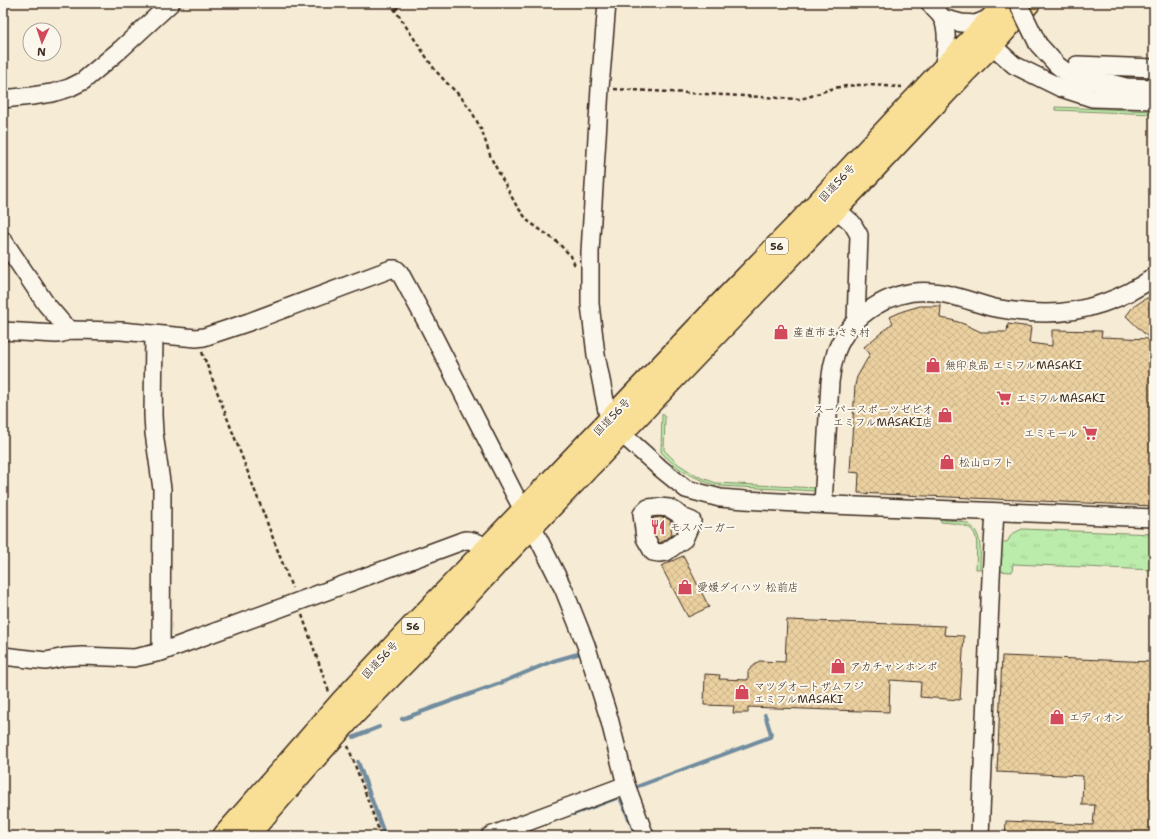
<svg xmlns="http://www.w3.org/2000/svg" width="1157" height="839" font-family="'Shantell Sans','Klee One',sans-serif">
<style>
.green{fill:#bcecab;stroke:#7c8b64}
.park{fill:url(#park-tufts);stroke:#7c8b64}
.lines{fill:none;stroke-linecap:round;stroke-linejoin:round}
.stream{stroke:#708c9e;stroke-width:4}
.building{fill:url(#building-cross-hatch);stroke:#3b2a1e}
.minor-casing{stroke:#3b2a1e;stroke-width:20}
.highway-casing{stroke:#3b2a1e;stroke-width:25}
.path{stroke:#3b2a1e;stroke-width:2.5;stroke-dasharray:4 3;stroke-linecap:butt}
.minor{stroke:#fbf7ec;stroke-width:17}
.highway{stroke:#f9df96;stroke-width:22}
.minor-bridge-casing{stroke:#3b2a1e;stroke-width:20;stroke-linecap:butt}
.minor-bridge{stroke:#fbf7ec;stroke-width:17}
.labels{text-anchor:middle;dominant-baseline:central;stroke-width:4;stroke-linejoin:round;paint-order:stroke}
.shield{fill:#fbf7ec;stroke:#75685c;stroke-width:1}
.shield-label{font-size:10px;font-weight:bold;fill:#3b2a1e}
.street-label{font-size:11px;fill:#3b2a1e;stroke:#fbf7ec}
.poi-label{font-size:11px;fill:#3b2a1e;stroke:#fbf7ec;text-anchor:start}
</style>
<defs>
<pattern id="park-tufts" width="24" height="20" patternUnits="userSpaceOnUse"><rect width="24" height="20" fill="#bcecab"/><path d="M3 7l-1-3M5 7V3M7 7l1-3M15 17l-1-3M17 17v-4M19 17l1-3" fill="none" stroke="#a2cb93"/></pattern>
<pattern id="building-cross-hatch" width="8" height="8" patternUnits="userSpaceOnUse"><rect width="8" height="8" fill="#ebd0a0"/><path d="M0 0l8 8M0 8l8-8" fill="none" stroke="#cab389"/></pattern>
</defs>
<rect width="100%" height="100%" fill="#f6ebd5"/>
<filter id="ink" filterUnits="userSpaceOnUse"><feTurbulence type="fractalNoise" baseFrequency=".025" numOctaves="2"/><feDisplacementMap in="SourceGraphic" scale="8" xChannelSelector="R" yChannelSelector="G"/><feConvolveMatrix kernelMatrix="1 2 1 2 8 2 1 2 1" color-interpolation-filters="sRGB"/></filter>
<g filter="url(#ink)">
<g class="green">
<path d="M 1055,107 L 1154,111 L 1154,114 L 1055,110 Z"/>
<path d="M 662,413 L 665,417 L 664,450 L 678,464 L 697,476 L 716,483 L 817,488 L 817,491 L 720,486 L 711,484 L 690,475 L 678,468 L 661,452 Z"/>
<path d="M 835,511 L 943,516 L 944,520 C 950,520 957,521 963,522 C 984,528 980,552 980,569 L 976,569 C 977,533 982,525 941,522 L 941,519 L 834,514 Z"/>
</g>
<path class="park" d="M 1022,529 L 1154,534 L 1154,570 L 1013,564 L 1012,572 L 998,571 L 999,542 L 1007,542 L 1012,534 Z"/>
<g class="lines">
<g class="stream">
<path d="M 402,719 L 503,682 L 553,661 L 581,653 L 582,656"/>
<path d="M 354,737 L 379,727"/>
<path d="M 358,762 L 385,836"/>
<path d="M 636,787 L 770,737 L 771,734 L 765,715"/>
<path d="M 621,800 L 636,836"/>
<path d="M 574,814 L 617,798"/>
</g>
</g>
<g class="building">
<path d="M 1154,295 L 1154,506 L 858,493 L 859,473 L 850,472 L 855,385 L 857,377 L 870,354 L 864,347 L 893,323 L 890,317 L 903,311 L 920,306 L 941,306 L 940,318 L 952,320 L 964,324 L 981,332 L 1007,332 L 1008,324 L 1031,327 L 1029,343 L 1052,346 L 1052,330 L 1102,331 L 1101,337 L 1150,339 L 1126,316 L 1133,307 L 1145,299 Z"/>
<path d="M 659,517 L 666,518 L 670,520 L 672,535 L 662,542 L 659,543 L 655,535 L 653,518 Z"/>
<path d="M 683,556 L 709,607 L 688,617 L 661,566 Z"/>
<path d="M 787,620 L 945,626 L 944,635 L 964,636 L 960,700 L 920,697 L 921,682 L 890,680 L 889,712 L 748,707 L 748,713 L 733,713 L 734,706 L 704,705 L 705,674 L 720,675 L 719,679 L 748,680 L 748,671 L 759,661 L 785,662 Z"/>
<path d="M 1002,656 L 1154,662 L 1154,825 L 1151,825 L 1151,834 L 1109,832 L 1109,836 L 1005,836 L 1006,821 L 1093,825 L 1095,805 L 1082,805 L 1083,776 L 997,772 Z"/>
</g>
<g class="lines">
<g class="minor-casing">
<g id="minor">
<path d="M 607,3 L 600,88 L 590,252 L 590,304 L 596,355 L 609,421 L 621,433 L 660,468 L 686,489 L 720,498 L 745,500 L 832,505 L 1154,518"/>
<path d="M 930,3 C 933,9 939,12 942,18 C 949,30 946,55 943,69"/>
<path d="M 942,18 L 961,23 L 976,24 L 992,17"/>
<path d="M 1038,44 L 1057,65 L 1066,72 L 1080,79 L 1097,82 L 1110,83 L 1126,87 L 1154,88"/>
<path d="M 992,45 L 1014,65 L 1061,88 L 1092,98 L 1154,100"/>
<path d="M 1077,65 L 1154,68"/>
<path d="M 3,99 L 32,96 L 52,93 L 69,88 L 83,81 L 121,49 L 171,3"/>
<path d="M 836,209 L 852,223 L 859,235 L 856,321"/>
<path d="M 3,240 L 46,304 L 64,325 L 71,330"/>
<path d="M 3,331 L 56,334 L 63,333 L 71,330 L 121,331 L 196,338 L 204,337 L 249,322 L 391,269 L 396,269 L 400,273 L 427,323 L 516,497 L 532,526 L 564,590 L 586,645 L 609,718 L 626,785 L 645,836"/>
<path d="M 154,334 L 153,415 L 154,433 L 162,489 L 161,652"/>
<path d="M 823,504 L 830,382 C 831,372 833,362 836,352 C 850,314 893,288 933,292 C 954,294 974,303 995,308 C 1011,311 1029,313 1046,313 C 1084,313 1123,299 1154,277"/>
<path d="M 659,507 L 669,508 L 676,512 L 682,517 L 692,521 L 684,539 L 666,552 L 659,553 L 653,552 L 645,538 L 642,514 L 648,508 Z"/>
<path d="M 3,656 L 46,661 L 65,657 L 82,656 L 134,658 L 161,652 L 465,540 C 479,540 486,548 495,557"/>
<path d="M 490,836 L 626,785"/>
<path d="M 980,836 L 991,578 L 995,512"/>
</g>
</g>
<g class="highway-casing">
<g id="highway">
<path d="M 224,836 L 343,700 L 405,634 L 725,299 L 799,223 L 943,69 L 1006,3"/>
<path d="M 247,836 L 304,770 L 355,713 L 408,659 L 499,561 L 836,209 L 965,72 L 992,45 L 1029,3"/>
</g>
</g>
<g class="path">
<path d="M 389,3 L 395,10 L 435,70 L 445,81 L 460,96 L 471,110 L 482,131 L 491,158 L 516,205 L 528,221 L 556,241 L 571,256 L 575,266"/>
<path d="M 395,10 L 399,7 L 399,3"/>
<path d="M 614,89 L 799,99 C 813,97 826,89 840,87 C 860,83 882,86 902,87"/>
<path d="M 202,352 L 292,588"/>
<path d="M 302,615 L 329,692"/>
<path d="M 348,746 L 381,836"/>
</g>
<use href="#minor" class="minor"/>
<use href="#highway" class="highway"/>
<g class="minor-bridge-casing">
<path id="minor-bridge" d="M 1018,3 L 1038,44"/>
</g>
<use href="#minor-bridge" class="minor-bridge"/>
</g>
</g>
<defs>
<g id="shop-bare" transform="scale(1.2)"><path d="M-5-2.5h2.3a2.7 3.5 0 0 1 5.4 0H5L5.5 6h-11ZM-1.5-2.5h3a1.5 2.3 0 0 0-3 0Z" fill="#d1495b" stroke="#fbf7ec" stroke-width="2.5" paint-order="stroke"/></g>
<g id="supermarket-bare" transform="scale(1.2)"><path d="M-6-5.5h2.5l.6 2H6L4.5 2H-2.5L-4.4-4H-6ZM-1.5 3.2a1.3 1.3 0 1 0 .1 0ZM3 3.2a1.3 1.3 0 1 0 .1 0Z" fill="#d1495b" stroke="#fbf7ec" stroke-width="2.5" paint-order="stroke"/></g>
<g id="restaurant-bare" transform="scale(1.2)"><path d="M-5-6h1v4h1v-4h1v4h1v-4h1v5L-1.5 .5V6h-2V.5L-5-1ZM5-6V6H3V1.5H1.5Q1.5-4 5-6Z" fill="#d1495b" stroke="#fbf7ec" stroke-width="2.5" paint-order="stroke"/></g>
</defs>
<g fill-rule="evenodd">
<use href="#shop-bare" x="781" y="332"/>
<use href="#shop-bare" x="933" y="365"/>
<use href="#supermarket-bare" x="1004" y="398"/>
<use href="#shop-bare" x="945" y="415"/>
<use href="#supermarket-bare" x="1090" y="433"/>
<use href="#shop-bare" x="947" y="462"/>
<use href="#restaurant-bare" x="658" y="527"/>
<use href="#shop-bare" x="685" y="587"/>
<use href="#shop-bare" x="838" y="666"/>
<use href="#shop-bare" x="742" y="692"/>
<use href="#shop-bare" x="1057" y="717"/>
</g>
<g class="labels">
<g class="shield">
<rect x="766" y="238" width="22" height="16" rx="3"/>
<rect x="402" y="618" width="22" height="16" rx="3"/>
</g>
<g class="shield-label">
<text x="777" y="246">56</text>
<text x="413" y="626">56</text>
</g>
<g class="street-label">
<text transform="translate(837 183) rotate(-47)">国道56号</text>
<text transform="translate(612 417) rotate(-46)">国道56号</text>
<text transform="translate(380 660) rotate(-47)">国道56号</text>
</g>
<g class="poi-label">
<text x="793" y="332">産直市まさき村</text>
<text x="945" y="365">無印良品 エミフルMASAKI</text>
<text x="1016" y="398">エミフルMASAKI</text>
<text x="933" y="409" text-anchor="end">スーパースポーツゼビオ<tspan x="933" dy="13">エミフルMASAKI店</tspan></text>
<text x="1078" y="433" text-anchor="end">エミモール</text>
<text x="959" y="462">松山ロフト</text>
<text x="670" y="527">モスバーガー</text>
<text x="697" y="587">愛媛ダイハツ 松前店</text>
<text x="850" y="666">アカチャンホンポ</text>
<text x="754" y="686">マツダオートザムフジ<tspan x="754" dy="13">エミフルMASAKI</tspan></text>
<text x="1069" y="717">エディオン</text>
</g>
</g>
<rect width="1157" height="839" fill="none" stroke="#fbf7ec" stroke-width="16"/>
<rect x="8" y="8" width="1141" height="823" fill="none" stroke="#3b2a1e" stroke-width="1.5" filter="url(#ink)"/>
<g transform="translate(42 42) rotate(183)"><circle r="19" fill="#fbf7ec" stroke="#aea59a"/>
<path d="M0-3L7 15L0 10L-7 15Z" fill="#d1495b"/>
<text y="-6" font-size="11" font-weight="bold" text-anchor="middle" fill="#3b2a1e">N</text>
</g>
</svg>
